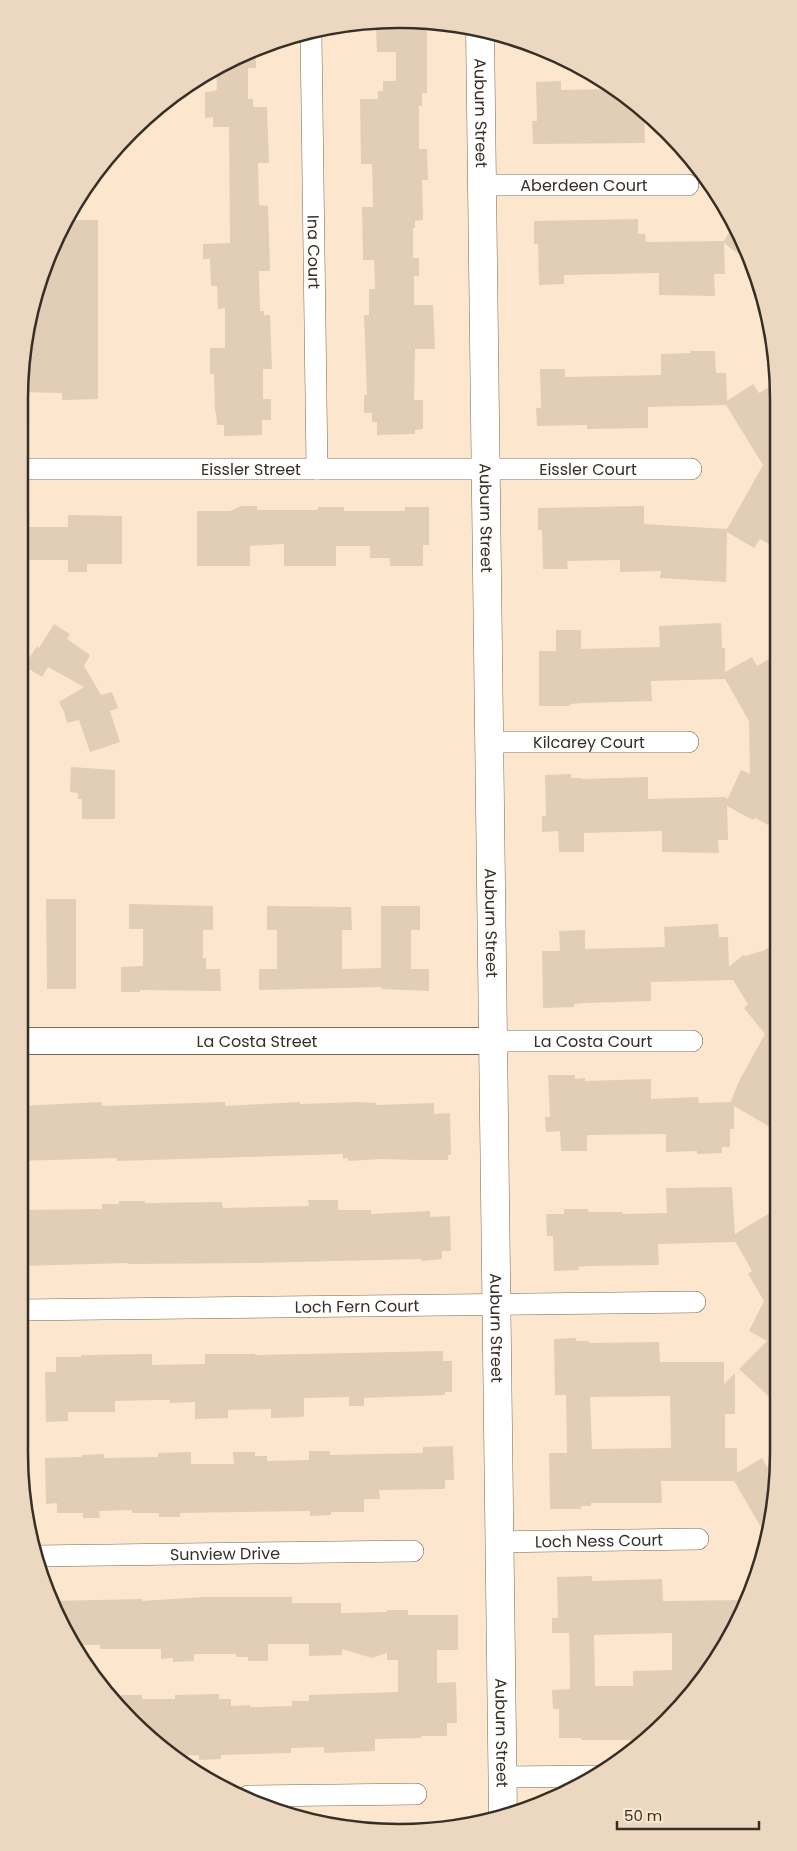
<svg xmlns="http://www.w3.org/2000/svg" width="797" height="1851" font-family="Poppins,sans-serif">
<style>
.building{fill:#e2cdb6;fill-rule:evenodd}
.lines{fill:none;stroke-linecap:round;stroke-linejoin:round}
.minor-casing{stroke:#7a6852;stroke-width:22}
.tertiary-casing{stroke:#7a6852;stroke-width:28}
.secondary-casing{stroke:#7a6852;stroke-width:29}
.minor{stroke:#fff;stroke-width:21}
.tertiary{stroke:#fff;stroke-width:26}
.secondary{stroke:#fff;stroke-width:28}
.labels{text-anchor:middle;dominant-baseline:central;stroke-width:4.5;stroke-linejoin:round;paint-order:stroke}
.street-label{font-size:16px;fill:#372f26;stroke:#fce7ce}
.rim{fill:none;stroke:#372f26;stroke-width:2.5}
</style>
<rect width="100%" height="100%" fill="#fce7ce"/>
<g class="building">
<path d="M 376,30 L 427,30 L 427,93 L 422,93 L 422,106 L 419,106 L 419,149 L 427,149 L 428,180 L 422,180 L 423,220 L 415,221 L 415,228 L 413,228 L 413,258 L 419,258 L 419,276 L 414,276 L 414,305 L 433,305 L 435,349 L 415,349 L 414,400 L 423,400 L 423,429 L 415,430 L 415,434 L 377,435 L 377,422 L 372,422 L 372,413 L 364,413 L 364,395 L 367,395 L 364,315 L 369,315 L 369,289 L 375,289 L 374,260 L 363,260 L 362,207 L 373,207 L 372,164 L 361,164 L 360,99 L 378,99 L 378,91 L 383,91 L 383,81 L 396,81 L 396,52 L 377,52 Z"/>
<path d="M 256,48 L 256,68 L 248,68 L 248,99 L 253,99 L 253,107 L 267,107 L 269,163 L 258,163 L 259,205 L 268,206 L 270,271 L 259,271 L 260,311 L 264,311 L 264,315 L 270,315 L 272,369 L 263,369 L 263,399 L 271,399 L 271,420 L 262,420 L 262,435 L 224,436 L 224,425 L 217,425 L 216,412 L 215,412 L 214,374 L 210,374 L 210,348 L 225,348 L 225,308 L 218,309 L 217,286 L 211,286 L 210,259 L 203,259 L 203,244 L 230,243 L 229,127 L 213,127 L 213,117 L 205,118 L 205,92 L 215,91 L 217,89 L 216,69 L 213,69 L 231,58 Z"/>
<path d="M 561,81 L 561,90 L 614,89 L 629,97 L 644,111 L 645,143 L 533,144 L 532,121 L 537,121 L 536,82 Z"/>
<path d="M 638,219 L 638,234 L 645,234 L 646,242 L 724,241 L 733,225 L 749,253 L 752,264 L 724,243 L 725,274 L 714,274 L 715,296 L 659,295 L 659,273 L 564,275 L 564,284 L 539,285 L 538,244 L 534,244 L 534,221 Z"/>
<path d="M 64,220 L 98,220 L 98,399 L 62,400 L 62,393 L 20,392 L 39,276 Z"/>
<path d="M 690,351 L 715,351 L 716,373 L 726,373 L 727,401 L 753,384 L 759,393 L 775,384 L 776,548 L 760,539 L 754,548 L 727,532 L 726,582 L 660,578 L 661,571 L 620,572 L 620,560 L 567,561 L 568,569 L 543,569 L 542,530 L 538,530 L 538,508 L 644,506 L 644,524 L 727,529 L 763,465 L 726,405 L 648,407 L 648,428 L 587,429 L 587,425 L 537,426 L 536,408 L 541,408 L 540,369 L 565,369 L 565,377 L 661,375 L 661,354 L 691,353 Z"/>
<path d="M 241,506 L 257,506 L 257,510 L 318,510 L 318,507 L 344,507 L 344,511 L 405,511 L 405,507 L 429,507 L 429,545 L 423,545 L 423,566 L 390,566 L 390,558 L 370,558 L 370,546 L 336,546 L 336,566 L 284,566 L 284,544 L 250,546 L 250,566 L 197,566 L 197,511 L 230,511 Z"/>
<path d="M 68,515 L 122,516 L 122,564 L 87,564 L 87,572 L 68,572 L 68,560 L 19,560 L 19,527 L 68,527 Z"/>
<path d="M 721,623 L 722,648 L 725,648 L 725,672 L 752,657 L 757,666 L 776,655 L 776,765 L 771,765 L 771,788 L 776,792 L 776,819 L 772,818 L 768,825 L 755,818 L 753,820 L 727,806 L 728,840 L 718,840 L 719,853 L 662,852 L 662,831 L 584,833 L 584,852 L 559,852 L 558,831 L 542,832 L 542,816 L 546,816 L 545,775 L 571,774 L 571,778 L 582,778 L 582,779 L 648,777 L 648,799 L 726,797 L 727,800 L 741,770 L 750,774 L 749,721 L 725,679 L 651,681 L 652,701 L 582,703 L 570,704 L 570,706 L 539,706 L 539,651 L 556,651 L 556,630 L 581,630 L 581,649 L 660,647 L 659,626 Z"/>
<path d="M 54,624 L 70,634 L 67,639 L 90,655 L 84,666 L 101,695 L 112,692 L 118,708 L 110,711 L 120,742 L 90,752 L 79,720 L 67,723 L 64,712 L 59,702 L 84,687 L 48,667 L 42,677 L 24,666 L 37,646 L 39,648 Z"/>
<path d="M 71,767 L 115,770 L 115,819 L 82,819 L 82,799 L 78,799 L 78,793 L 70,792 Z"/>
<path d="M 46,899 L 76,899 L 76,989 L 47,989 Z"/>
<path d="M 129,904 L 213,906 L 213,930 L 203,930 L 203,958 L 206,958 L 206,969 L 220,969 L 221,991 L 140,990 L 140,992 L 121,992 L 121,967 L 143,966 L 143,929 L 129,929 Z"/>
<path d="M 267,906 L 351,907 L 352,930 L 342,930 L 342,969 L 381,968 L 381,906 L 420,906 L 420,930 L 411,930 L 411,969 L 429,969 L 429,991 L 382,989 L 382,987 L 259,990 L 259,969 L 277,969 L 277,930 L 267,930 Z"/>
<path d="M 718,924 L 719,937 L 728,937 L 729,967 L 743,955 L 746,956 L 761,951 L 761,952 L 768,948 L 770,952 L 777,948 L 777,1131 L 734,1106 L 734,1129 L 730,1129 L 730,1147 L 722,1147 L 722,1153 L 697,1154 L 697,1151 L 666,1152 L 666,1134 L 587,1135 L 587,1151 L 561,1151 L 560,1131 L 546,1132 L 545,1117 L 550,1117 L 548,1075 L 575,1075 L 575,1079 L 585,1078 L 585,1081 L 651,1079 L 651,1099 L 698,1097 L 699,1103 L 731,1102 L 738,1083 L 765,1034 L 744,1008 L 748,1004 L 733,980 L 651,982 L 651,1001 L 585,1003 L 574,1004 L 574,1007 L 543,1008 L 542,951 L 560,951 L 559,931 L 585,930 L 585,949 L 665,947 L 664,927 Z"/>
<path d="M 102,1102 L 102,1106 L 225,1102 L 225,1106 L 300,1102 L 300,1104 L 358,1102 L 376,1103 L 376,1105 L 434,1103 L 434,1114 L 450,1113 L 451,1155 L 448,1155 L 448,1160 L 417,1160 L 381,1159 L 348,1161 L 348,1158 L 343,1159 L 343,1154 L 117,1161 L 117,1158 L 19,1161 L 19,1106 Z"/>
<path d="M 732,1187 L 735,1234 L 778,1208 L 778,1405 L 739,1369 L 767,1341 L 749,1331 L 764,1301 L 748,1274 L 752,1271 L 735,1241 L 735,1242 L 658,1244 L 659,1265 L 588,1266 L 578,1267 L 579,1270 L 554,1271 L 553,1236 L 547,1236 L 546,1214 L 564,1214 L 564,1209 L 588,1209 L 589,1212 L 623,1212 L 623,1214 L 667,1213 L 666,1188 Z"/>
<path d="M 308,1200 L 338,1200 L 338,1210 L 371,1210 L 371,1214 L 430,1211 L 430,1217 L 450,1216 L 451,1251 L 442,1251 L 442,1259 L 422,1261 L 421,1259 L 254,1263 L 128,1264 L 128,1263 L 19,1266 L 19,1210 L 102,1209 L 102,1204 L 119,1204 L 119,1201 L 145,1201 L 145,1203 L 222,1202 L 223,1208 L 309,1206 Z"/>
<path d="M 576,1338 L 576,1341 L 589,1341 L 589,1343 L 659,1342 L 660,1362 L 724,1362 L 724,1384 L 735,1373 L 735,1414 L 725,1414 L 725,1448 L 737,1448 L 737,1473 L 762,1458 L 767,1467 L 777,1461 L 765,1534 L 734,1481 L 661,1481 L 662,1503 L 591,1503 L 591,1506 L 581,1506 L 581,1509 L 550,1509 L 549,1453 L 567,1453 L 566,1395 L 555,1395 L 554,1339 ZM 670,1396 L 671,1448 L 592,1449 L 590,1397 Z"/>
<path d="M 443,1351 L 443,1361 L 452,1361 L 452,1392 L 445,1392 L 445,1395 L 364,1398 L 364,1406 L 349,1406 L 349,1397 L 304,1398 L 304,1416 L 302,1417 L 271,1418 L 271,1409 L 228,1410 L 228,1418 L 195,1419 L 195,1402 L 170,1403 L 170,1400 L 157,1400 L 115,1401 L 115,1412 L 68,1412 L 68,1421 L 46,1422 L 45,1372 L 56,1372 L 56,1357 L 81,1357 L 81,1355 L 152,1354 L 152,1365 L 205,1364 L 205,1354 L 255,1354 L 255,1355 Z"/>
<path d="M 453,1446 L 454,1480 L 445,1480 L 445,1489 L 379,1490 L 380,1499 L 364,1499 L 364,1512 L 331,1512 L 331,1515 L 310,1516 L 310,1511 L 180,1513 L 180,1517 L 159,1517 L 159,1513 L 132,1513 L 132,1510 L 99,1511 L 100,1518 L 83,1518 L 83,1513 L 57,1513 L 57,1503 L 46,1504 L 45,1458 L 82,1457 L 82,1455 L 104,1454 L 104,1458 L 158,1457 L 158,1453 L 191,1452 L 191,1464 L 234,1464 L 233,1452 L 255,1452 L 255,1456 L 267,1456 L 267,1461 L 309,1460 L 309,1451 L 330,1451 L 330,1455 L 423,1453 L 423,1447 Z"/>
<path d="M 592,1576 L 592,1581 L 662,1579 L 663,1601 L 747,1600 L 728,1642 L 684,1703 L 639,1740 L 581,1740 L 581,1738 L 559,1738 L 559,1709 L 553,1709 L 552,1690 L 570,1689 L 570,1668 L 569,1633 L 552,1633 L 552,1618 L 558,1618 L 557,1577 ZM 672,1633 L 672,1670 L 633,1671 L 633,1686 L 595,1686 L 594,1635 Z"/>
<path d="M 204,1597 L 292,1597 L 292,1603 L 341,1603 L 341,1613 L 387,1612 L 387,1610 L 408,1610 L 408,1615 L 458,1615 L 458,1650 L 437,1650 L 437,1683 L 456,1682 L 457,1723 L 447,1723 L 447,1736 L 421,1736 L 421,1738 L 375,1739 L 375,1751 L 324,1753 L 324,1747 L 291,1748 L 291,1753 L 221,1755 L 221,1759 L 199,1760 L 199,1755 L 177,1756 L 121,1709 L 121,1695 L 142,1695 L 142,1699 L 175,1699 L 175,1695 L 219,1694 L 219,1699 L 231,1699 L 231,1706 L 250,1705 L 250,1707 L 292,1706 L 292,1701 L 309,1701 L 309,1695 L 398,1692 L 398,1660 L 387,1660 L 387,1653 L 372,1658 L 342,1649 L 342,1655 L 309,1656 L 309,1644 L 268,1644 L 268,1661 L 248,1661 L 248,1657 L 236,1657 L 236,1654 L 194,1654 L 194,1661 L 173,1662 L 173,1658 L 161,1659 L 161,1649 L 100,1649 L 100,1645 L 72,1645 L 51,1601 L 142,1599 L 142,1601 Z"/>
</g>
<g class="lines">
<g class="minor-casing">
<g id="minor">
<path id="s1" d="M 311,34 L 317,469"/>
<path id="s2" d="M 482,185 L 688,185"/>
<path id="s3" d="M 19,469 L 691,469"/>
<path id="s4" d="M 489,742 L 688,742"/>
<path id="s5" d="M 493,1041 L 692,1041"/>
<path id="s6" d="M 19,1310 L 695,1302"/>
<path id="s7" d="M 499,1542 L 698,1539"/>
<path id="s8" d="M 36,1556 L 413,1551"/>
<path d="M 502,1777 L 595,1776"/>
<path d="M 248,1796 L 416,1794"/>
</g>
</g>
<g class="tertiary-casing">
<g id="tertiary">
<path id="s9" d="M 19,1041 L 493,1041"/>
</g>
</g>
<g class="secondary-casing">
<g id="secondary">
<path id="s10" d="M 480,29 L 503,1816"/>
</g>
</g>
<use href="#minor" class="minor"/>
<use href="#tertiary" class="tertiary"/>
<use href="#secondary" class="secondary"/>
</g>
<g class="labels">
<g class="street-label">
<text stroke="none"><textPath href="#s10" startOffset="84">Auburn Street</textPath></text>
<text stroke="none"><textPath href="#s2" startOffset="102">Aberdeen Court</textPath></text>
<text stroke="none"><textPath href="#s1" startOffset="218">Ina Court</textPath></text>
<text stroke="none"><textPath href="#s3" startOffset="232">Eissler Street</textPath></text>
<text stroke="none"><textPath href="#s3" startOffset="569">Eissler Court</textPath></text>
<text stroke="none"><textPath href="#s10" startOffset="489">Auburn Street</textPath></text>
<text stroke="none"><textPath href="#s4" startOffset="100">Kilcarey Court</textPath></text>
<text stroke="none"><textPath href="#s10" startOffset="894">Auburn Street</textPath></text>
<text stroke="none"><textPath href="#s9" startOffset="238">La Costa Street</textPath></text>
<text stroke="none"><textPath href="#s5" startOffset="100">La Costa Court</textPath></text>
<text stroke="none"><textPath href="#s6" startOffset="338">Loch Fern Court</textPath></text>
<text stroke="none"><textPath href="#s10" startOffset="1299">Auburn Street</textPath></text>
<text stroke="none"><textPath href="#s7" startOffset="100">Loch Ness Court</textPath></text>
<text stroke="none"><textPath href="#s8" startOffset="189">Sunview Drive</textPath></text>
<text stroke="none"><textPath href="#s10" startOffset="1704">Auburn Street</textPath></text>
</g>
</g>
<path d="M0 0H797V1851H0ZM399 28H399A371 371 0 0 1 770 399V1453A371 371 0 0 1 399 1824H399A371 371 0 0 1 28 1453V399A371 371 0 0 1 399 28Z" fill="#ecd8c1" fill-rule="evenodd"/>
<path class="rim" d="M399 28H399A371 371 0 0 1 770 399V1453A371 371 0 0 1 399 1824H399A371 371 0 0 1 28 1453V399A371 371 0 0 1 399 28Z"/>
<path d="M617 1821v8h142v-8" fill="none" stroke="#372f26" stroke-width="2.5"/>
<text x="624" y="1821" font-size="15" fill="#372f26" stroke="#fce7ce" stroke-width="4" paint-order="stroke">50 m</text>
</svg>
